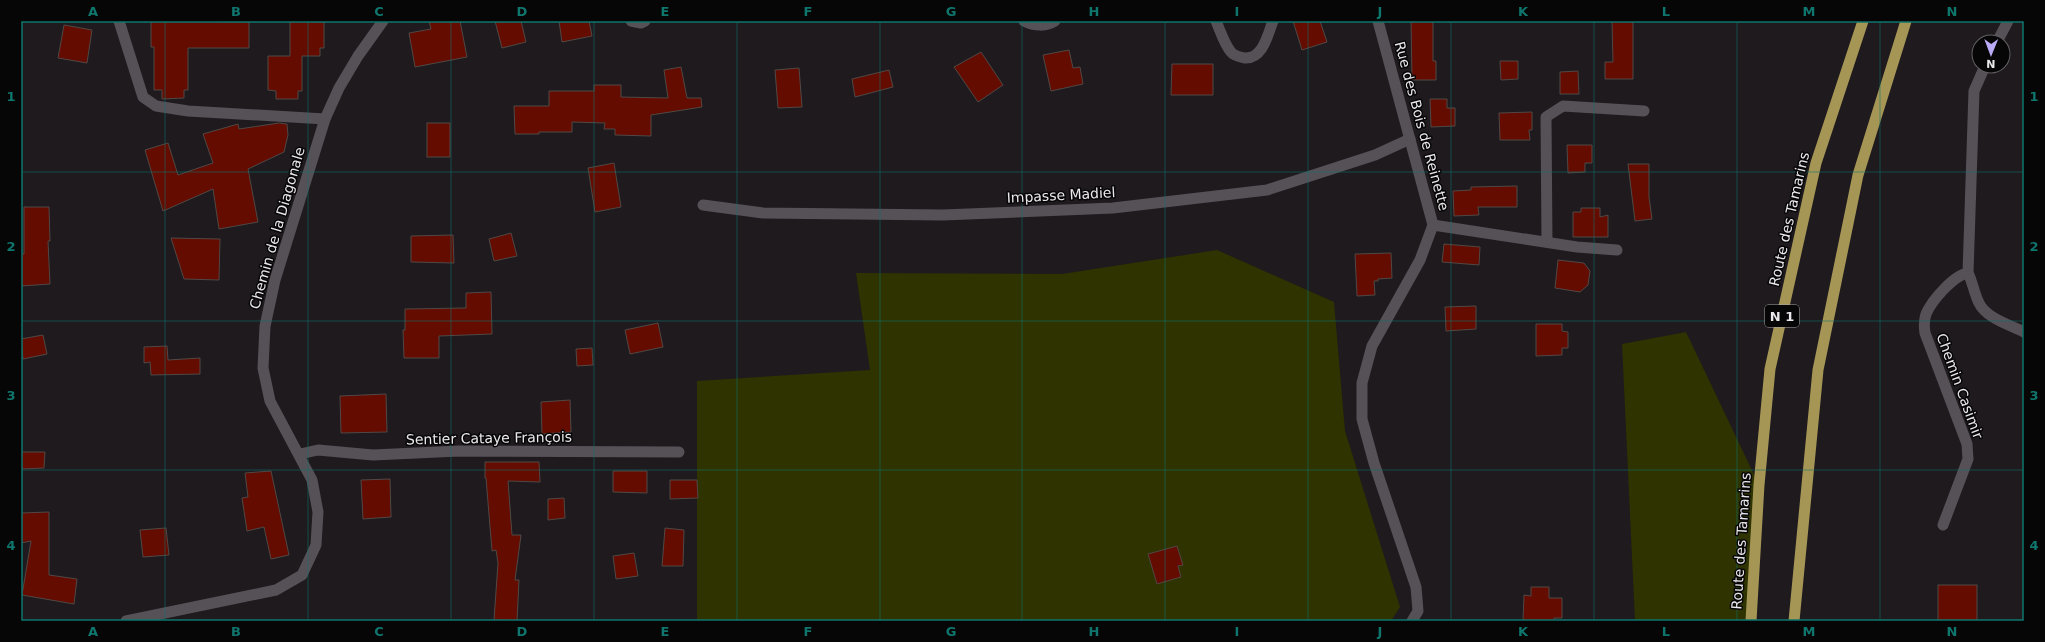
<svg xmlns="http://www.w3.org/2000/svg" width="2045" height="642" font-family="'DejaVu Sans',sans-serif">
<style>
.green{fill:#2e3300}
.building{fill:#640c00;stroke:#504846}
.lines{fill:none;stroke-linecap:round;stroke-linejoin:round}
.minor{stroke:#565157;stroke-width:11}
.secondary{stroke:#565157;stroke-width:11}
.trunk{stroke:#a59656;stroke-width:11}
.grid{fill:none;stroke:#0f766e;stroke-width:1;stroke-opacity:0.55}
.labels{text-anchor:middle;dominant-baseline:central;stroke-width:3;stroke-linejoin:round;paint-order:stroke}
.shield{fill:#070607;stroke:#a7a4a7;stroke-width:1}
.shield-label{font-size:13px;font-weight:bold;fill:#ebe8eb}
.street-label{font-size:14px;fill:#ebe8eb;stroke:#070607}
.neatline{fill:none;stroke:#0f766e;stroke-width:1.5}
.grid-label{font-size:13px;text-anchor:middle;font-weight:bold;fill:#0f766e}
</style>
<rect width="100%" height="100%" fill="#1e1a1e"/>
<g class="green">
<path d="M 1217,250 L 1334,302 L 1345,431 L 1400,607 L 1391,621 L 697,621 L 697,381 L 870,370 L 856,273 L 1062,274 Z"/>
<path d="M 1686,332 L 1759,485 L 1747,621 L 1635,621 L 1622,344 Z"/>
</g>
<g class="building">
<path d="M 151,21 L 249,22 L 249,48 L 188,48 L 188,90 L 184,90 L 184,98 L 162,99 L 162,90 L 154,90 L 154,47 L 151,47 Z"/>
<path d="M 290,21 L 324,22 L 324,48 L 320,48 L 320,56 L 302,56 L 302,91 L 298,91 L 298,99 L 276,99 L 276,91 L 268,90 L 268,56 L 290,56 Z"/>
<path d="M 429,21 L 460,21 L 467,57 L 415,67 L 409,33 L 431,29 Z"/>
<path d="M 495,21 L 521,21 L 526,42 L 502,48 Z"/>
<path d="M 559,21 L 589,21 L 592,36 L 562,42 Z"/>
<path d="M 1293,21 L 1320,21 L 1327,42 L 1302,50 Z"/>
<path d="M 1411,21 L 1431,21 L 1433,23 L 1433,61 L 1436,61 L 1436,80 L 1412,80 Z"/>
<path d="M 1612,21 L 1633,21 L 1633,79 L 1605,79 L 1605,62 L 1613,62 Z"/>
<path d="M 64,25 L 92,30 L 87,63 L 58,58 Z"/>
<path d="M 1069,50 L 1073,68 L 1080,67 L 1083,84 L 1051,91 L 1043,55 Z"/>
<path d="M 981,52 L 1003,85 L 978,102 L 954,67 Z"/>
<path d="M 1500,61 L 1518,61 L 1518,79 L 1501,80 Z"/>
<path d="M 1172,64 L 1213,64 L 1213,95 L 1171,95 Z"/>
<path d="M 681,67 L 687,98 L 701,98 L 702,107 L 651,115 L 651,136 L 615,135 L 615,129 L 604,129 L 605,123 L 572,122 L 572,132 L 539,132 L 539,134 L 515,134 L 514,106 L 549,106 L 549,91 L 594,91 L 594,85 L 621,85 L 621,97 L 668,98 L 664,70 Z"/>
<path d="M 799,68 L 802,107 L 778,108 L 775,70 Z"/>
<path d="M 889,70 L 893,87 L 855,97 L 852,79 Z"/>
<path d="M 1578,71 L 1579,94 L 1560,94 L 1560,72 Z"/>
<path d="M 1430,99 L 1447,99 L 1447,108 L 1455,108 L 1455,126 L 1431,127 Z"/>
<path d="M 1532,112 L 1532,130 L 1529,130 L 1530,140 L 1500,140 L 1499,113 Z"/>
<path d="M 279,123 L 287,124 L 288,135 L 284,152 L 248,169 L 258,222 L 219,229 L 213,189 L 163,211 L 145,150 L 168,143 L 178,175 L 213,163 L 203,134 L 238,124 L 239,129 Z"/>
<rect x="427" y="123" width="23" height="34"/>
<path d="M 1567,145 L 1592,145 L 1592,163 L 1585,163 L 1585,172 L 1568,173 Z"/>
<path d="M 614,163 L 621,207 L 595,212 L 588,168 Z"/>
<path d="M 1628,164 L 1649,164 L 1649,197 L 1652,219 L 1635,221 Z"/>
<path d="M 1517,186 L 1517,207 L 1478,207 L 1479,215 L 1454,216 L 1453,191 L 1471,190 L 1471,187 Z"/>
<path d="M 24,207 L 49,207 L 50,241 L 48,241 L 50,284 L 21,286 L 21,254 L 24,254 Z"/>
<path d="M 1581,208 L 1600,208 L 1600,217 L 1608,215 L 1608,237 L 1573,237 L 1573,212 L 1581,212 Z"/>
<path d="M 511,233 L 517,256 L 494,261 L 489,239 Z"/>
<path d="M 453,235 L 454,263 L 411,262 L 411,236 Z"/>
<path d="M 171,238 L 220,239 L 219,280 L 184,279 Z"/>
<path d="M 1444,244 L 1480,247 L 1479,265 L 1442,262 Z"/>
<path d="M 1391,253 L 1392,278 L 1378,279 L 1378,281 L 1374,281 L 1375,295 L 1357,296 L 1355,254 Z"/>
<path d="M 1558,260 L 1584,263 L 1590,271 L 1588,285 L 1580,292 L 1555,288 Z"/>
<path d="M 491,292 L 492,334 L 439,336 L 439,358 L 404,358 L 403,330 L 405,330 L 405,309 L 466,308 L 466,293 Z"/>
<path d="M 1476,306 L 1476,329 L 1446,331 L 1445,307 Z"/>
<path d="M 658,323 L 663,347 L 630,354 L 625,330 Z"/>
<path d="M 1536,324 L 1562,324 L 1562,331 L 1568,332 L 1568,348 L 1562,348 L 1562,355 L 1536,356 Z"/>
<path d="M 43,335 L 47,354 L 23,359 L 21,339 Z"/>
<path d="M 167,346 L 168,360 L 200,358 L 200,374 L 151,375 L 150,362 L 144,363 L 144,347 Z"/>
<path d="M 592,348 L 593,365 L 577,366 L 576,349 Z"/>
<path d="M 386,394 L 387,432 L 341,433 L 340,396 Z"/>
<path d="M 570,400 L 571,432 L 542,434 L 541,402 Z"/>
<path d="M 21,452 L 45,452 L 44,468 L 21,469 Z"/>
<path d="M 485,462 L 539,462 L 540,482 L 508,481 L 512,535 L 521,535 L 515,580 L 519,580 L 517,621 L 494,620 L 498,563 L 496,550 L 492,551 L 486,478 L 485,478 Z"/>
<path d="M 271,471 L 289,555 L 271,559 L 264,527 L 247,531 L 242,498 L 248,497 L 245,473 Z"/>
<path d="M 613,471 L 647,471 L 647,493 L 613,492 Z"/>
<path d="M 390,479 L 391,517 L 363,519 L 361,480 Z"/>
<path d="M 670,480 L 697,480 L 698,498 L 670,499 Z"/>
<path d="M 564,498 L 565,518 L 548,520 L 548,499 Z"/>
<path d="M 49,512 L 49,575 L 77,579 L 74,604 L 22,595 L 31,541 L 21,543 L 21,513 Z"/>
<path d="M 166,528 L 169,555 L 143,557 L 140,530 Z"/>
<path d="M 665,528 L 684,530 L 683,566 L 662,566 Z"/>
<path d="M 1177,546 L 1183,565 L 1178,566 L 1181,577 L 1157,584 L 1148,554 Z"/>
<path d="M 634,553 L 638,576 L 616,579 L 613,556 Z"/>
<rect x="1938" y="585" width="39" height="36"/>
<path d="M 1531,587 L 1549,587 L 1549,598 L 1562,598 L 1562,618 L 1554,618 L 1554,621 L 1523,621 L 1524,595 L 1531,596 Z"/>
</g>
<g class="lines">
<g class="minor">
<path d="M 119,21 L 143,97 L 156,106 L 188,111 L 325,119"/>
<path d="M 631,21 L 641,23 L 645,21"/>
<path d="M 1024,21 C 1034,26 1046,27 1055,21"/>
<path d="M 1216,21 C 1220,30 1224,44 1231,52 C 1234,56 1240,57 1245,58 C 1263,59 1268,34 1273,21"/>
<path d="M 1378,21 L 1433,225 L 1420,260 L 1372,346 L 1362,383 L 1362,419 L 1374,463 L 1416,587 L 1418,611 L 1412,621"/>
<path d="M 1997,42 L 2008,21"/>
<path d="M 703,205 L 763,213 L 943,215 L 1113,208 L 1267,190 L 1375,155 L 1410,139"/>
<path d="M 1433,225 L 1577,247 L 1617,250"/>
<path d="M 1547,242 L 1546,117 L 1563,106 L 1644,111"/>
<path d="M 1968,273 C 1973,283 1974,293 1979,303 C 1986,318 2010,325 2024,332"/>
<path d="M 300,454 L 318,450 L 373,455 L 459,451 L 679,452"/>
<path d="M 1943,525 L 1968,459 L 1967,444 L 1925,333 C 1924,327 1924,320 1926,314 C 1932,300 1954,275 1968,273 L 1974,91 L 1985,66"/>
</g>
<path class="secondary" d="M 126,621 L 276,590 L 302,575 L 316,545 L 318,512 L 312,480 L 270,401 L 263,368 L 265,326 L 275,280 L 325,119 L 339,88 L 358,56 L 383,21"/>
<g class="trunk">
<path d="M 1751,621 L 1759,485 L 1770,369 L 1816,163 L 1863,21"/>
<path d="M 1794,621 L 1818,370 L 1858,175 L 1906,21"/>
</g>
</g>
<path class="grid" d="M 165,21 L 165,621M 308,21 L 308,621M 451,21 L 451,621M 594,21 L 594,621M 737,21 L 737,621M 880,21 L 880,621M 1022,21 L 1022,621M 1165,21 L 1165,621M 1308,21 L 1308,621M 1451,21 L 1451,621M 1594,21 L 1594,621M 1737,21 L 1737,621M 1880,21 L 1880,621M 21,172 L 2024,172M 21,321 L 2024,321M 21,470 L 2024,470"/>
<g class="labels">
<rect class="shield" x="1765" y="305" width="34" height="22" rx="3"/>
<g class="shield-label">
<text x="1782" y="316">N 1</text>
</g>
<g class="street-label">
<text transform="translate(1422 126) rotate(75)">Rue des Bois de Reinette</text>
<text transform="translate(1061 195) rotate(-3)">Impasse Madiel</text>
<text transform="translate(1789 219) rotate(-77)">Route des Tamarins</text>
<text transform="translate(277 228) rotate(-74)">Chemin de la Diagonale</text>
<text transform="translate(1960 386) rotate(70)">Chemin Casimir</text>
<text transform="translate(489 438) rotate(-1)">Sentier Cataye François</text>
<text transform="translate(1741 541) rotate(-86)">Route des Tamarins</text>
</g>
</g>
<rect width="2045" height="642" fill="none" stroke="#070607" stroke-width="44"/>
<g transform="translate(1991 54) rotate(181)"><circle r="19" fill="#070607" stroke="#626062"/>
<path d="M0-3L7 15L0 10L-7 15Z" fill="#bbaaf6"/>
<text y="-6" font-size="11" font-weight="bold" text-anchor="middle" fill="#ebe8eb">N</text>
</g>
<rect x="22" y="22" width="2001" height="598" class="neatline"/>
<g class="grid-label">
<text x="93" y="16">A</text>
<text x="236" y="16">B</text>
<text x="379" y="16">C</text>
<text x="522" y="16">D</text>
<text x="665" y="16">E</text>
<text x="808" y="16">F</text>
<text x="951" y="16">G</text>
<text x="1094" y="16">H</text>
<text x="1237" y="16">I</text>
<text x="1380" y="16">J</text>
<text x="1523" y="16">K</text>
<text x="1666" y="16">L</text>
<text x="1809" y="16">M</text>
<text x="1952" y="16">N</text>
<text x="11" y="101">1</text>
<text x="2034" y="101">1</text>
<text x="11" y="251">2</text>
<text x="2034" y="251">2</text>
<text x="11" y="400">3</text>
<text x="2034" y="400">3</text>
<text x="11" y="550">4</text>
<text x="2034" y="550">4</text>
<text x="93" y="636">A</text>
<text x="236" y="636">B</text>
<text x="379" y="636">C</text>
<text x="522" y="636">D</text>
<text x="665" y="636">E</text>
<text x="808" y="636">F</text>
<text x="951" y="636">G</text>
<text x="1094" y="636">H</text>
<text x="1237" y="636">I</text>
<text x="1380" y="636">J</text>
<text x="1523" y="636">K</text>
<text x="1666" y="636">L</text>
<text x="1809" y="636">M</text>
<text x="1952" y="636">N</text>
</g>
</svg>
